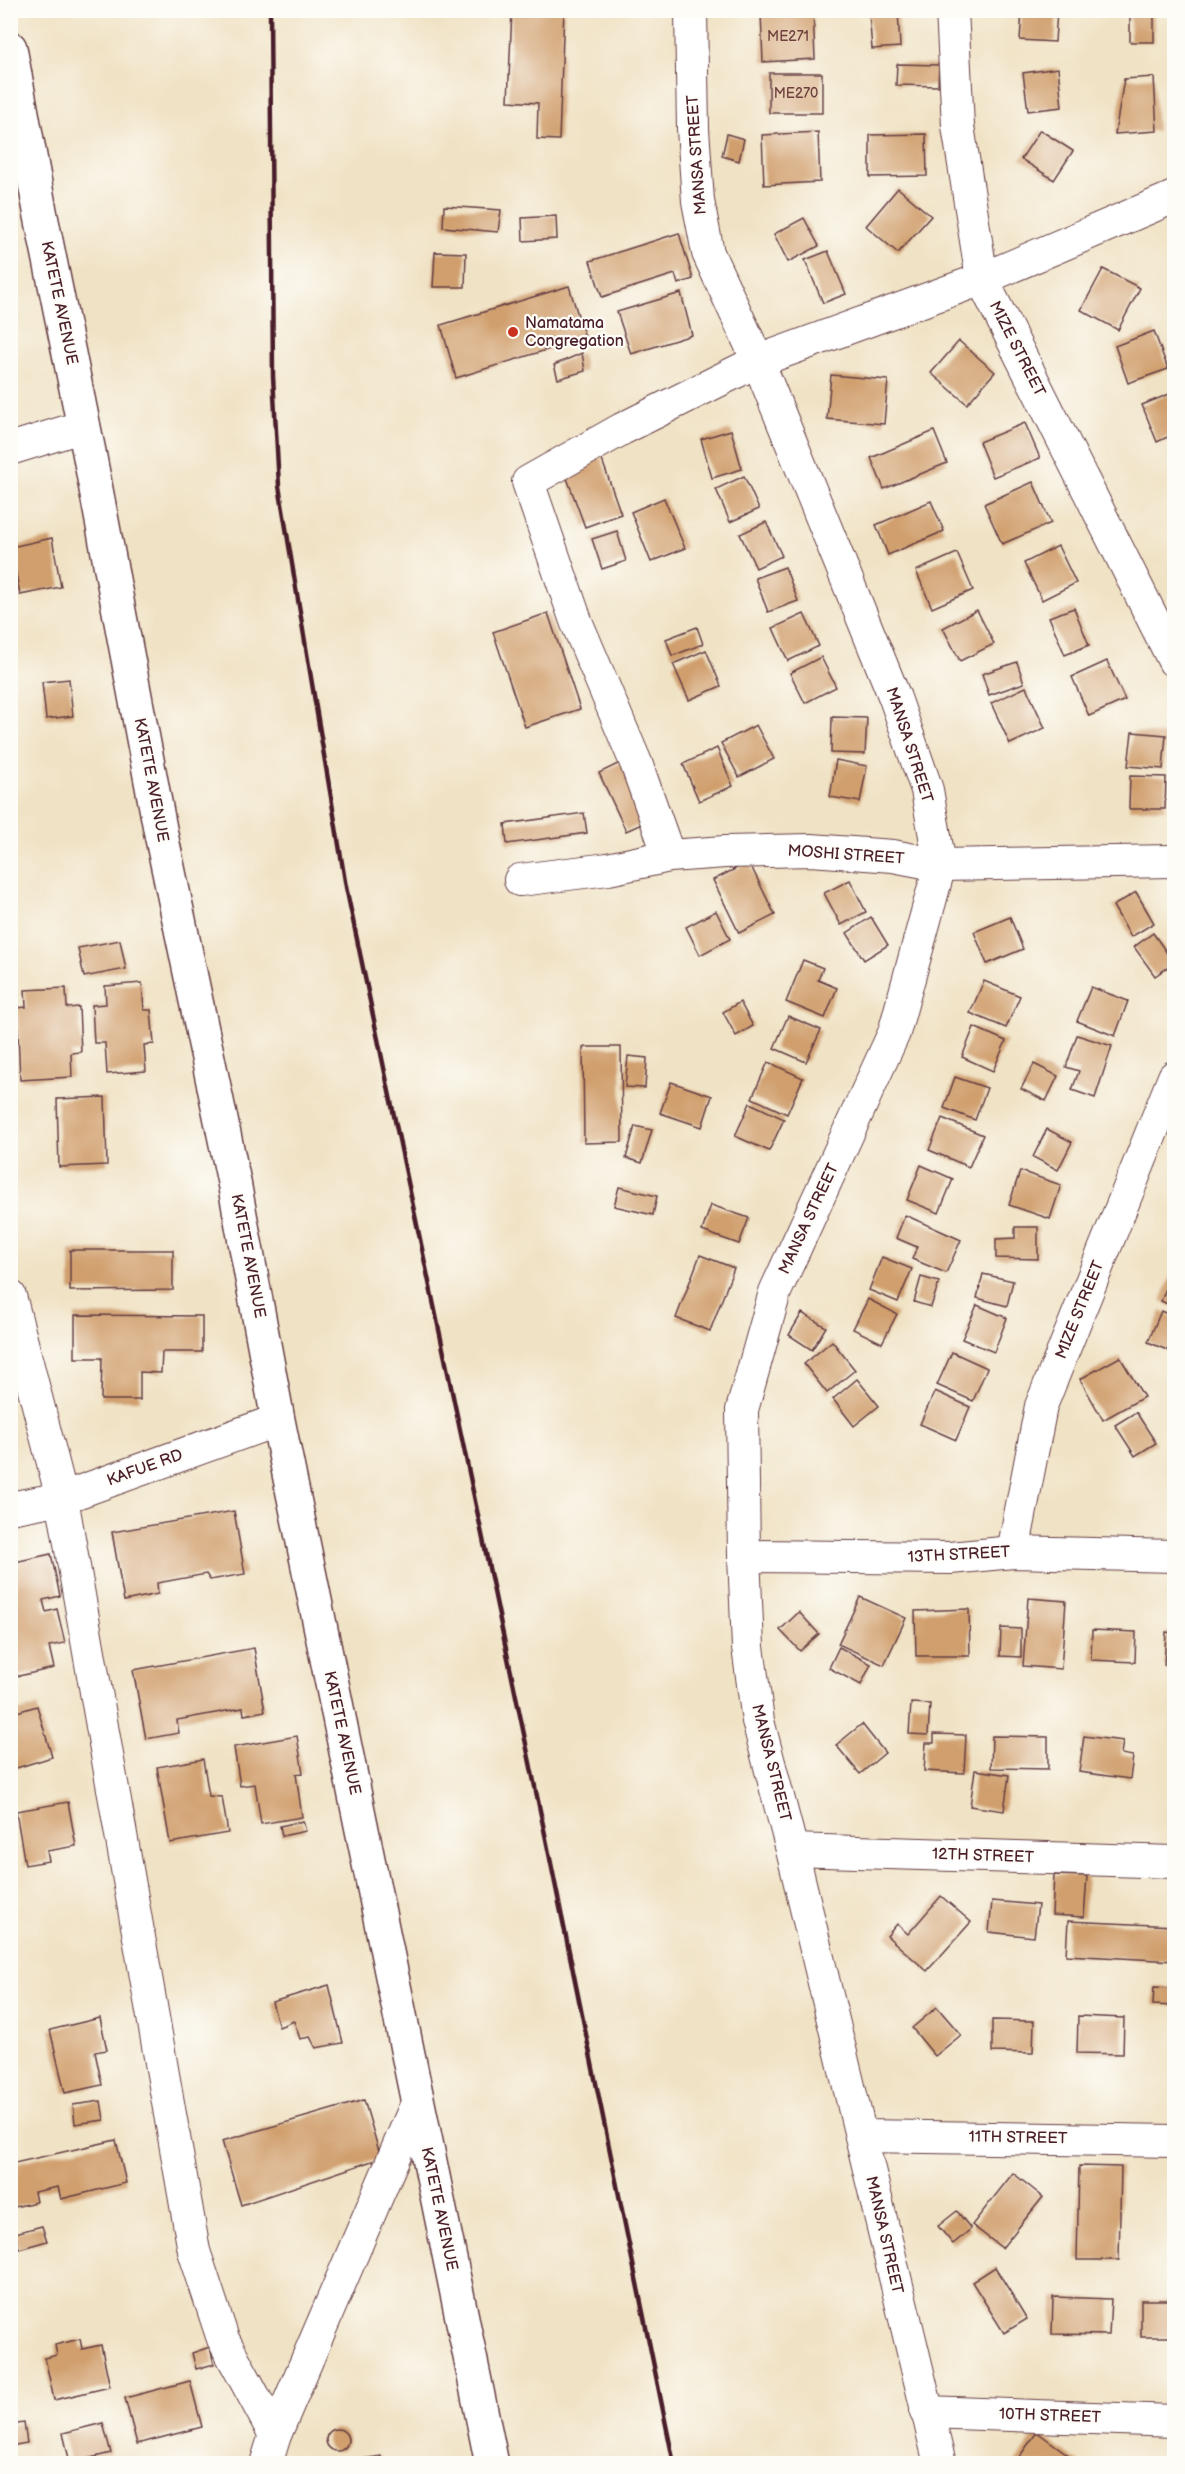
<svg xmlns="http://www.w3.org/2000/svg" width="1185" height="2474" font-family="'Balsamiq Sans',sans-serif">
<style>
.building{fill:#d09f6d}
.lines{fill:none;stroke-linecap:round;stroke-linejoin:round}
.street-casing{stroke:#633c42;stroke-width:34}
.secondary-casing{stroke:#633c42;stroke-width:36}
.street{stroke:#fff;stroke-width:32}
.secondary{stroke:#fff;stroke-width:33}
.rail{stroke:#4a1f2b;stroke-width:4.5}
.poi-dot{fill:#c8321e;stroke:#fdfcf7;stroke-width:2}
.labels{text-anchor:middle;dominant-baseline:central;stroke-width:4.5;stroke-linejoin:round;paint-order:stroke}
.number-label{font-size:14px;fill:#6c3f3c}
.street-label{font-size:16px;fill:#4a1f2b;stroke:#fdfcf7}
.poi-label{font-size:16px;fill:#4a1f2b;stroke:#fdfcf7;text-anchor:start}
</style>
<rect width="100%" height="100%" fill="#fdfcf7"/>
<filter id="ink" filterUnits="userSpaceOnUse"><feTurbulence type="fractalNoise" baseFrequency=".0167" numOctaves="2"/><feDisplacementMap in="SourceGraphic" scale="12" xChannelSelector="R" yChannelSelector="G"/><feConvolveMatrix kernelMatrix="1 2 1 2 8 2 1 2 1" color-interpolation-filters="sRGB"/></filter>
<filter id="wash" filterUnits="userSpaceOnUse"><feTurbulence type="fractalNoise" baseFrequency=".008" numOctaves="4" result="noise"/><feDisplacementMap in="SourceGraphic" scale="24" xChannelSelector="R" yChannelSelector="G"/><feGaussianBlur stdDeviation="1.35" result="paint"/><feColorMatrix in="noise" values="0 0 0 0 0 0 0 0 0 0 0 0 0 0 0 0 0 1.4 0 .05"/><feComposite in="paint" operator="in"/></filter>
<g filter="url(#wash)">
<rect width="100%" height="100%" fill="#f0e2c4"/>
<g id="blocks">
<g class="building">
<path d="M 512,10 L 564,10 L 559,140 L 537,139 L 538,103 L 508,101 Z"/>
<path d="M 813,10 L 815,59 L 763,62 L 761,13 Z"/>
<path d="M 1022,10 L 1057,10 L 1055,42 L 1020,40 Z"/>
<path d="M 1154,10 L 1154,42 L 1130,42 L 1130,11 Z"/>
<path d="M 898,11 L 900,47 L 872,49 L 869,13 Z"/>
<path d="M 897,64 L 939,65 L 938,86 L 896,85 Z"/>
<path d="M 1058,68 L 1062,107 L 1028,111 L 1023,73 Z"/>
<rect x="769" y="73" width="53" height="40"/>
<path d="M 1154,77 L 1157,131 L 1115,134 L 1124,79 Z"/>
<path d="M 1040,130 L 1073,151 L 1054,180 L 1021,159 Z"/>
<path d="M 818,132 L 820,182 L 764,185 L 762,135 Z"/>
<path d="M 727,134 L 744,139 L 739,161 L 722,156 Z"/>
<path d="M 926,134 L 927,176 L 870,177 L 870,135 Z"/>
<path d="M 898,188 L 931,216 L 898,253 L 866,226 Z"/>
<path d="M 444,206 L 501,210 L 498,232 L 443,227 Z"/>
<path d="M 556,216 L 557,239 L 523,241 L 522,218 Z"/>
<path d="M 804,218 L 819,246 L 788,262 L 774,234 Z"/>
<path d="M 679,233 L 693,279 L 678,284 L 675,274 L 602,297 L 590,261 Z"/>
<path d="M 828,251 L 846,294 L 823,303 L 805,260 Z"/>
<path d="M 435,252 L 466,253 L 465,287 L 433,287 Z"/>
<path d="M 1103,269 L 1140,288 L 1118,330 L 1081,310 Z"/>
<path d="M 569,286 L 585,338 L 456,378 L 441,325 Z"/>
<path d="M 681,293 L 692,335 L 631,354 L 617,312 Z"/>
<path d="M 1154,331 L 1168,369 L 1128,383 L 1115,346 Z"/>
<path d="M 959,341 L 995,372 L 967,404 L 931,373 Z"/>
<path d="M 582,353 L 585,371 L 558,379 L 554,365 Z"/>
<path d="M 831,375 L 888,380 L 884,424 L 827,419 Z"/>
<path d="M 1174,392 L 1174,434 L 1157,442 L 1142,405 Z"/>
<path d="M 1025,423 L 1040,458 L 993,477 L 979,442 Z"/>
<path d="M 731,430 L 742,469 L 712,478 L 701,439 Z"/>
<path d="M 934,431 L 947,463 L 884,489 L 871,458 Z"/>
<path d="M 601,457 L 621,514 L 585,527 L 564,470 Z"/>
<path d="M 744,476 L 759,509 L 730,522 L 716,489 Z"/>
<path d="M 1033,482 L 1051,523 L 1002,544 L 984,504 Z"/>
<path d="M 664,498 L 685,548 L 651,562 L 631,512 Z"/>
<path d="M 931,501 L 944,531 L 888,555 L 876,525 Z"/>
<path d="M 766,522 L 782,556 L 756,568 L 740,534 Z"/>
<path d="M 617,531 L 626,561 L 602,569 L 592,539 Z"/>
<path d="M 52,538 L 61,587 L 20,595 L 11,547 Z"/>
<path d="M 1058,546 L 1076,583 L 1042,600 L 1024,563 Z"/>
<path d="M 957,553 L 973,590 L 932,608 L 916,571 Z"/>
<path d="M 785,567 L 798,601 L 768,612 L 755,578 Z"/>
<path d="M 1074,608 L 1089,645 L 1065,655 L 1049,617 Z"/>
<path d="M 977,610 L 994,644 L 960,661 L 943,628 Z"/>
<path d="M 548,613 L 580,709 L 525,727 L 493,632 Z"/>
<path d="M 804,614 L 819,646 L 788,661 L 773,628 Z"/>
<path d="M 697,627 L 703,644 L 672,656 L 666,639 Z"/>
<path d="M 706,650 L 721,686 L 689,700 L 673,664 Z"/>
<path d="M 821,657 L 836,687 L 805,703 L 790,673 Z"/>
<path d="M 1107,661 L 1125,700 L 1089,716 L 1072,677 Z"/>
<path d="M 1017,662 L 1024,683 L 989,695 L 982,674 Z"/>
<path d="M 69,679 L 73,716 L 46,719 L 42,682 Z"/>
<path d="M 1026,687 L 1045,728 L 1010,744 L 991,703 Z"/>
<path d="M 832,717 L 867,718 L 865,754 L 831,753 Z"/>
<path d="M 756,725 L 774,759 L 739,777 L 721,743 Z"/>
<path d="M 1132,732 L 1166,735 L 1163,769 L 1128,766 Z"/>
<path d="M 717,748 L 733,786 L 699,801 L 683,764 Z"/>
<path d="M 626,760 L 653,819 L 626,831 L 599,773 Z"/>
<path d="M 836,760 L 867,766 L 860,802 L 830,797 Z"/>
<path d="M 1130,776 L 1166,777 L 1165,809 L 1129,809 Z"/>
<path d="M 584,813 L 587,833 L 507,844 L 505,824 Z"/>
<path d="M 749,862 L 775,915 L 739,933 L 713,880 Z"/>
<path d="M 850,880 L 866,912 L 841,925 L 824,893 Z"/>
<path d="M 1136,892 L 1154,923 L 1131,937 L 1113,906 Z"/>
<path d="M 716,911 L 730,939 L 700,955 L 686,927 Z"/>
<path d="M 871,917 L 888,945 L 864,960 L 847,933 Z"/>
<path d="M 1010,917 L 1023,949 L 987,964 L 974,932 Z"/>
<path d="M 1153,933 L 1174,963 L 1155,976 L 1134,947 Z"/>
<path d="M 120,940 L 126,969 L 84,977 L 78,948 Z"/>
<path d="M 803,960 L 823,968 L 818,980 L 837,988 L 825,1018 L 786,1002 Z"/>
<path d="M 984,981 L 1020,996 L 1006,1028 L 970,1013 Z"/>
<path d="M 142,983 L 144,1010 L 151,1010 L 154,1044 L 144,1045 L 146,1071 L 107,1074 L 105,1043 L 94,1043 L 92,1005 L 106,1004 L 105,986 Z"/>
<path d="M 1091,987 L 1128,1001 L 1115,1036 L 1077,1021 Z"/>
<path d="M 66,988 L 67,1008 L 79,1007 L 81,1052 L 71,1053 L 72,1077 L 20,1080 L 17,1008 L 26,1007 L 25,990 Z"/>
<path d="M 740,1002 L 753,1026 L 736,1036 L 723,1012 Z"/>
<path d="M 788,1016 L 821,1030 L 806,1062 L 774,1048 Z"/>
<path d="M 974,1027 L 1006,1041 L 993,1071 L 962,1057 Z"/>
<path d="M 1077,1035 L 1112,1046 L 1095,1098 L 1072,1090 L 1079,1071 L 1066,1067 Z"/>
<path d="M 583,1047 L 621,1047 L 622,1142 L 584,1143 Z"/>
<path d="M 628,1056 L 647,1058 L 645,1088 L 625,1087 Z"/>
<path d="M 768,1062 L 803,1078 L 787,1114 L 752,1098 Z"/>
<path d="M 1034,1064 L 1058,1076 L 1046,1101 L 1021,1089 Z"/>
<path d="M 955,1077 L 987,1088 L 975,1120 L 944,1108 Z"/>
<path d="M 671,1082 L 712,1096 L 702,1127 L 660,1113 Z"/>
<path d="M 105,1097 L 107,1165 L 59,1167 L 57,1099 Z"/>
<path d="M 750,1103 L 784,1119 L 769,1151 L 735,1136 Z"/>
<path d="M 942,1118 L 983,1135 L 969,1167 L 929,1150 Z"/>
<path d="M 635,1126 L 652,1130 L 642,1163 L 626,1158 Z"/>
<path d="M 1047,1129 L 1072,1142 L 1058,1170 L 1033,1157 Z"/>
<path d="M 921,1165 L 953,1179 L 939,1213 L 907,1200 Z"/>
<path d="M 1020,1171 L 1061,1185 L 1050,1219 L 1009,1205 Z"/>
<path d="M 619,1187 L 657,1196 L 653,1215 L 614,1206 Z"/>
<path d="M 711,1205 L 749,1218 L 739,1244 L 702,1231 Z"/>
<path d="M 905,1215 L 961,1240 L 946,1273 L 912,1259 L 917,1247 L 896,1238 Z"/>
<path d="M 1015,1227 L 1038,1227 L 1038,1259 L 996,1258 L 996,1239 L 1015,1238 Z"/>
<path d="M 70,1250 L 173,1250 L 173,1290 L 70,1291 Z"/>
<path d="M 700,1255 L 734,1268 L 710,1331 L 676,1318 Z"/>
<path d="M 882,1257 L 912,1269 L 898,1302 L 869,1290 Z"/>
<path d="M 1174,1268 L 1174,1307 L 1161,1301 Z"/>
<path d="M 983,1274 L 1013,1281 L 1007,1306 L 977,1298 Z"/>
<path d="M 921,1277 L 939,1282 L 931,1307 L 914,1302 Z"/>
<path d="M 868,1299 L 897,1314 L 882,1343 L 853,1329 Z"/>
<path d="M 977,1305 L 1007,1318 L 994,1352 L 962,1339 Z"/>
<path d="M 1161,1311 L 1174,1317 L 1174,1353 L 1148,1342 Z"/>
<path d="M 802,1313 L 826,1327 L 812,1350 L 789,1335 Z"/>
<path d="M 75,1315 L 202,1316 L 202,1352 L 162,1352 L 161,1373 L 140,1372 L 140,1400 L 101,1400 L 102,1358 L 75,1358 Z"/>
<path d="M 832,1341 L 855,1370 L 827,1393 L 804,1364 Z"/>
<path d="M 952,1352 L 987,1368 L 973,1401 L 937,1385 Z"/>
<path d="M 1120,1357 L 1144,1397 L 1103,1420 L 1080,1379 Z"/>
<path d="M 857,1379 L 879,1406 L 854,1426 L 833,1399 Z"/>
<path d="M 935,1391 L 970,1407 L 956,1440 L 920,1424 Z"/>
<path d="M 1136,1412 L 1156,1443 L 1135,1456 L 1115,1425 Z"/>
<path d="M 234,1511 L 245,1574 L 210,1580 L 206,1574 L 157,1583 L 158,1594 L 124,1601 L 112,1532 Z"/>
<path d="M 51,1554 L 60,1596 L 43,1600 L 46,1612 L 57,1609 L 65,1643 L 49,1646 L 54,1668 L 10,1678 L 10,1563 Z"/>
<path d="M 860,1597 L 906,1618 L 884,1665 L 838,1644 Z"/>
<path d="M 1028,1598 L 1066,1601 L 1061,1669 L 1023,1666 Z"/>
<path d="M 969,1609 L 970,1656 L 916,1656 L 915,1611 Z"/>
<path d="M 799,1612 L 819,1634 L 800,1651 L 780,1630 Z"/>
<path d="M 1001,1628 L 1021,1629 L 1021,1657 L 1000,1656 Z"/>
<path d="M 1092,1630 L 1136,1632 L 1135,1662 L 1091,1660 Z"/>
<path d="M 1166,1632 L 1174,1633 L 1174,1666 L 1164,1665 Z"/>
<path d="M 839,1647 L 871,1664 L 861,1685 L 829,1668 Z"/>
<path d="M 254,1648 L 265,1711 L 244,1715 L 243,1708 L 177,1720 L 179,1733 L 146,1739 L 133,1670 Z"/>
<path d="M 911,1703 L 930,1704 L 928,1735 L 909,1734 Z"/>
<path d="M 37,1706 L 52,1757 L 10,1770 L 10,1714 Z"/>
<path d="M 862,1724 L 885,1753 L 860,1774 L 836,1745 Z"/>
<path d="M 934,1734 L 966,1735 L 964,1773 L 924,1771 L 926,1743 L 934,1743 Z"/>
<path d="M 297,1736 L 303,1773 L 296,1774 L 302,1817 L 261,1824 L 255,1784 L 240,1786 L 234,1747 Z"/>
<path d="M 992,1736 L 1048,1737 L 1048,1769 L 991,1768 Z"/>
<path d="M 1084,1736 L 1123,1741 L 1121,1754 L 1133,1756 L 1130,1779 L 1079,1772 Z"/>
<path d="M 203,1759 L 209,1796 L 222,1797 L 228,1833 L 170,1843 L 157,1767 Z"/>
<path d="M 975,1770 L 1009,1775 L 1004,1811 L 970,1806 Z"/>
<path d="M 68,1802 L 76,1846 L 47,1851 L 49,1861 L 25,1865 L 16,1811 Z"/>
<path d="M 303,1821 L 306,1831 L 282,1836 L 280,1826 Z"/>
<path d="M 1054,1875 L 1087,1876 L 1084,1917 L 1052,1915 Z"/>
<path d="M 941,1896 L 971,1922 L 927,1971 L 887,1936 L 897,1924 L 908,1934 Z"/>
<path d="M 992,1901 L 1038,1905 L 1034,1937 L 989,1932 Z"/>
<path d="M 1068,1921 L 1174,1926 L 1174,1961 L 1066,1955 Z"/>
<path d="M 329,1985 L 343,2043 L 316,2048 L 310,2037 L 300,2039 L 294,2021 L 279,2027 L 272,2002 Z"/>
<path d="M 1154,1987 L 1174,1988 L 1174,2006 L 1153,2005 Z"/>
<path d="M 937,2007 L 961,2035 L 935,2056 L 912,2028 Z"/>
<path d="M 1078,2016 L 1124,2018 L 1123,2054 L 1077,2053 Z"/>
<path d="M 100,2018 L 107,2050 L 95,2052 L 102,2085 L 65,2093 L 50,2030 Z"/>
<path d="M 992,2020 L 1034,2021 L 1033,2053 L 992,2052 Z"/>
<path d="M 364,2100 L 381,2158 L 241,2205 L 222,2141 Z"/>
<path d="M 101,2101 L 104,2120 L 75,2124 L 73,2105 Z"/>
<path d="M 116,2140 L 126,2183 L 61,2199 L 58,2187 L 34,2192 L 36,2202 L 10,2208 L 10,2164 Z"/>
<path d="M 1079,2166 L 1121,2167 L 1119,2260 L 1077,2260 Z"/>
<path d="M 1013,2173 L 1043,2197 L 1002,2248 L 972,2225 Z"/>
<path d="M 957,2211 L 971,2229 L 953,2244 L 938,2226 Z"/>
<path d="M 42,2226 L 47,2241 L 19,2249 L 15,2233 Z"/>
<path d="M 995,2267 L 1027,2319 L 1004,2333 L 972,2282 Z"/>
<path d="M 1053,2297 L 1111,2299 L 1109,2335 L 1052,2334 Z"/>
<rect x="1141" y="2300" width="33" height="37"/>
<path d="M 80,2339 L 82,2349 L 101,2345 L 110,2387 L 54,2400 L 45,2358 L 57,2355 L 55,2345 Z"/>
<path d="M 210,2347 L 214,2364 L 196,2369 L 192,2353 Z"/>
<path d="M 190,2381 L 202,2427 L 137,2444 L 125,2398 Z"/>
<path d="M 24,2423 L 27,2443 L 10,2446 L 10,2425 Z"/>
<path d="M 103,2423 L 111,2453 L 70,2463 L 63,2433 Z"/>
<circle cx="337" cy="2440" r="11"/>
<path d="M 1037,2432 L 1081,2464 L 1014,2464 Z"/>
<path d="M 381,2456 L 382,2464 L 342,2464 L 341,2462 Z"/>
</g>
</g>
</g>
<g filter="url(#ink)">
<use href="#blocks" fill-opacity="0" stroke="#633c42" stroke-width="1.5"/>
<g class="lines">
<g class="street-casing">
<g id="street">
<path d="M 691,10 L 693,129 L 698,201 L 708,253 L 758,361 L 895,698 L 927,790 L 940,865 L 894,1033 L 775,1292 L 742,1410 L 744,1556 L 748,1647 L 758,1721 L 792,1850 L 940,2464"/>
<path d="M 952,10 L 958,126 L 982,279 L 1174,661"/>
<path d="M 10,449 L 84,426"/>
<path d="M 669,856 L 636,763 L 576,621 L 528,482 L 622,429 L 758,361 L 982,279 L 1174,197"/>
<path d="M 520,880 L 608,869 L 669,856 L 725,852 L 811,850 L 893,856 L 940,865 L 1174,861"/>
<path d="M 10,1296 L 62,1498 L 194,2251 L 223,2339 L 275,2435"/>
<path d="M 10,1508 L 62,1498 L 278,1420"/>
<path d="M 1013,1552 L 1041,1406 L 1174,1077"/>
<path d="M 744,1556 L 950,1558 L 1013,1552 L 1174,1556"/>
<path d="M 792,1850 L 1174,1862"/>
<path d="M 861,2136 L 1174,2141"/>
<path d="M 926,2412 L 1174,2421"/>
<path d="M 266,2464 L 275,2435 L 417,2103"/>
</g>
</g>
<g class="secondary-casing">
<path id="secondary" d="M 10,48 L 41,216 L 89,452 L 161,834 L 234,1182 L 278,1420 L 492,2464"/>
</g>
<use href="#street" class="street"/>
<use href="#secondary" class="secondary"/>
<path class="rail" d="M 270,10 L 273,376 L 279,486 L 346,887 L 546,1839 L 674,2464"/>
</g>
</g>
<circle class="poi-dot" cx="513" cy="332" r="6"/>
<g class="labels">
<g class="number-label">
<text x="788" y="36">ME271</text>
<text x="796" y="93">ME270</text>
</g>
<g class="street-label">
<text transform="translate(697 155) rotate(-94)">MANSA STREET</text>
<text transform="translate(59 303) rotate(78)">KATETE AVENUE</text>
<text transform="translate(1017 349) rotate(63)">MIZE STREET</text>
<text transform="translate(909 745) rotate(72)">MANSA STREET</text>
<text transform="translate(151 780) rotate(79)">KATETE AVENUE</text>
<text transform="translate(846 855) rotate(4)">MOSHI STREET</text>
<text transform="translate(809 1219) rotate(-65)">MANSA STREET</text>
<text transform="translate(248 1256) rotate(79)">KATETE AVENUE</text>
<text transform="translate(1080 1310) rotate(-68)">MIZE STREET</text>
<text transform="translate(145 1468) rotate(-20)">KAFUE RD</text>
<text transform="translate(959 1555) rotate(-3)">13TH STREET</text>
<text transform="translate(342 1733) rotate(78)">KATETE AVENUE</text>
<text transform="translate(771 1763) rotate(76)">MANSA STREET</text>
<text transform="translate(983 1856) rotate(2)">12TH STREET</text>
<text transform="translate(1018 2138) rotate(1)">11TH STREET</text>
<text transform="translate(439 2209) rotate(78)">KATETE AVENUE</text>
<text transform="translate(884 2235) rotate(77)">MANSA STREET</text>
<text transform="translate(1050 2416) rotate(2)">10TH STREET</text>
</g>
<g class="poi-label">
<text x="525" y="323">Namatama<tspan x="525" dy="18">Congregation</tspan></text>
</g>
</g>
<rect width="1185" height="2474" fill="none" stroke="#fdfcf7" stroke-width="36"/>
</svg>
